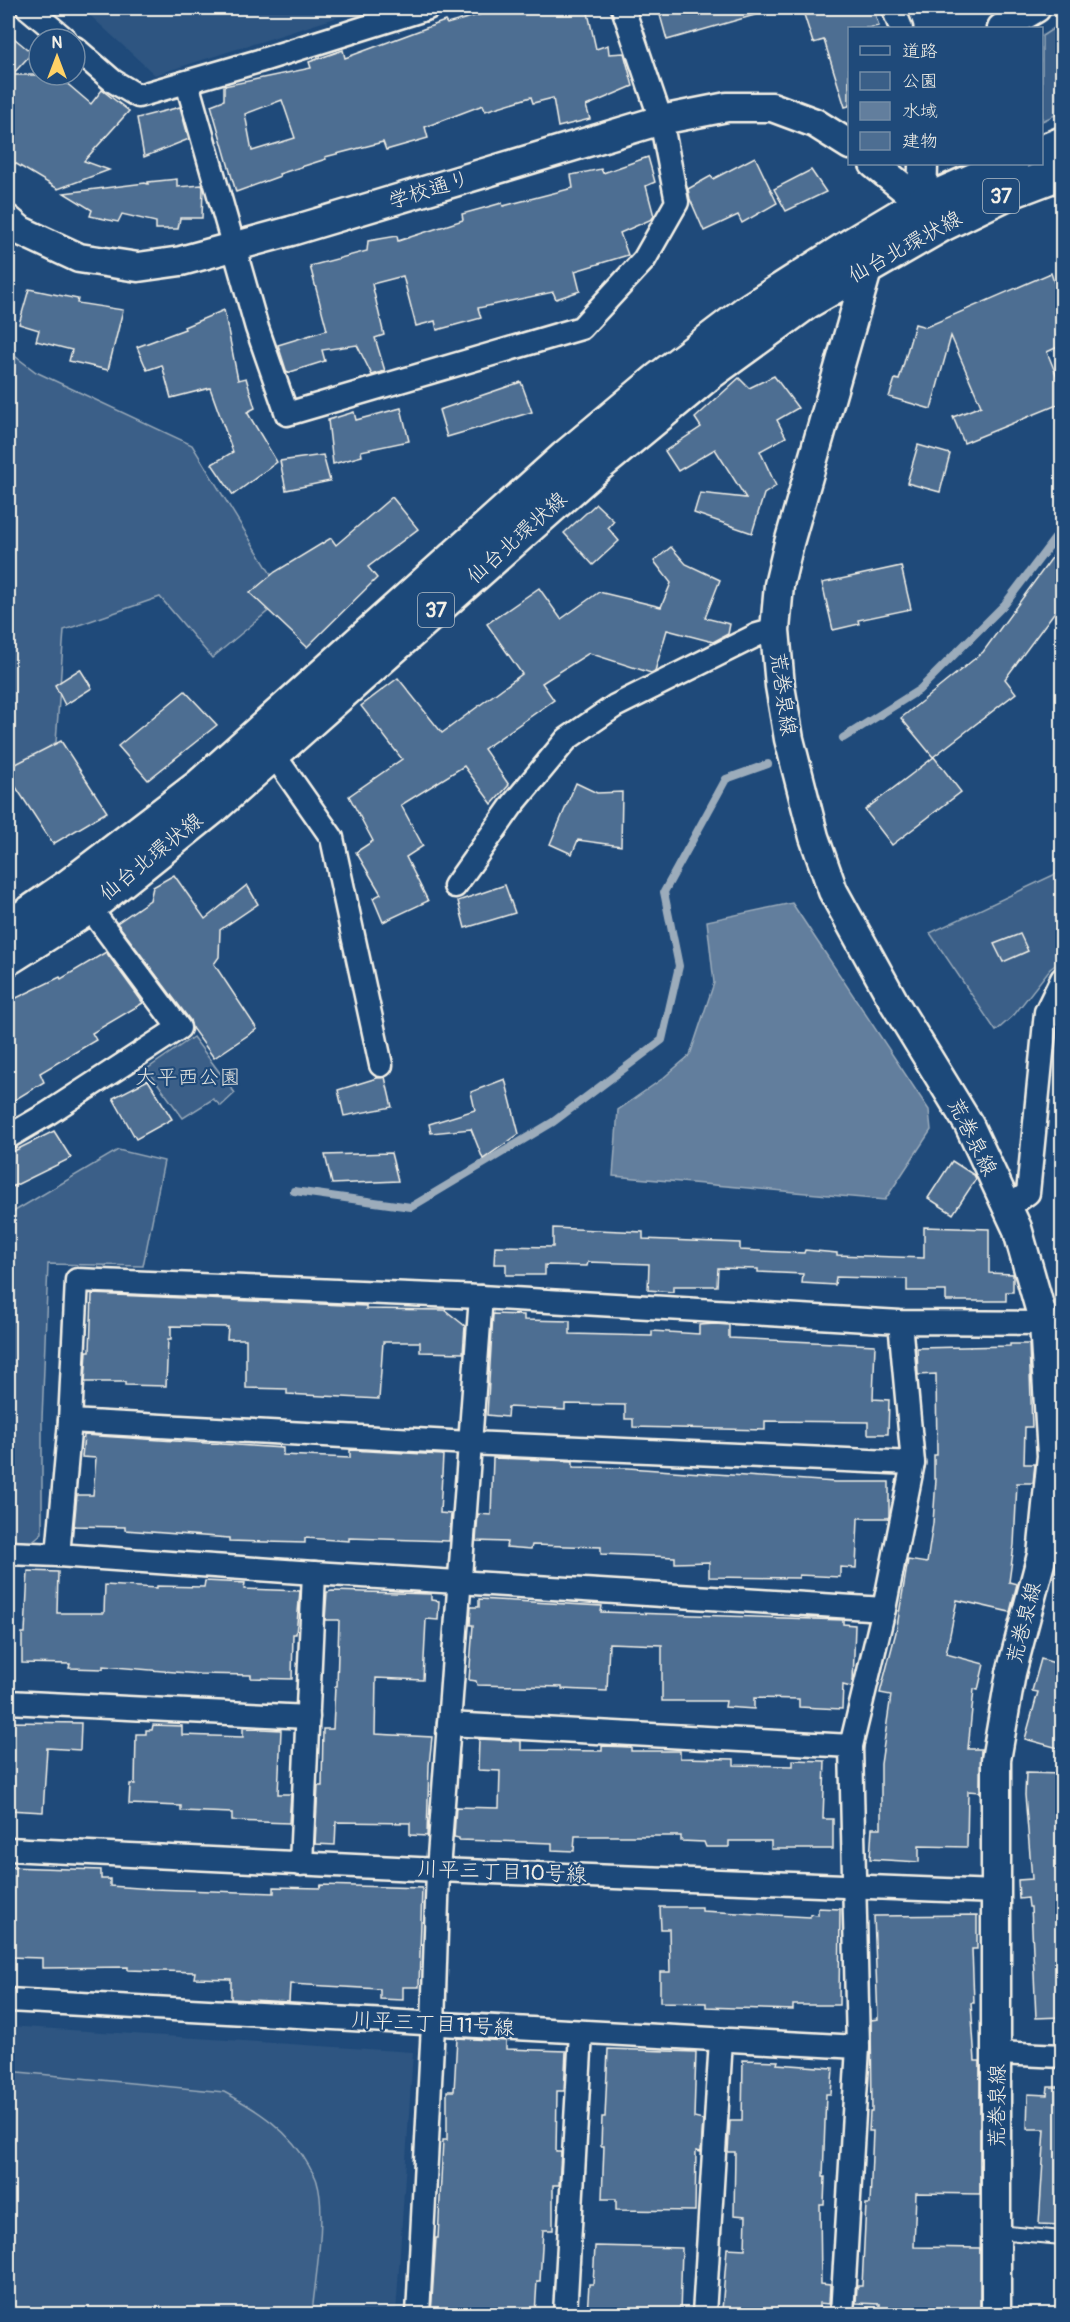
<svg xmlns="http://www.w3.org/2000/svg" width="1070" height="2322" font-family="Pangolin,'Klee One',sans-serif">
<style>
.built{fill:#2d5581}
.green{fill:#3a5f88;stroke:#97a8b8;stroke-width:1.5}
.water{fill:#627e9d;stroke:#9cacbb;stroke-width:1.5}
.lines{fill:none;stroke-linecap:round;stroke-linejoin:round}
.stream{stroke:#9cacbb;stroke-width:8}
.building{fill:#4d6e92;stroke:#f4f1e8;stroke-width:1.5;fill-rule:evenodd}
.service-casing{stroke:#f4f1e8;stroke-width:16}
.minor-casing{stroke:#f4f1e8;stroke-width:27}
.tertiary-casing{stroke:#f4f1e8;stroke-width:33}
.primary-casing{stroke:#f4f1e8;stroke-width:38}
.service{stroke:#1f4a7a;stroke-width:12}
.minor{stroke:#1f4a7a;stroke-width:22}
.tertiary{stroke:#1f4a7a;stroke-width:28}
.primary{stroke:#1f4a7a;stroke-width:33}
.labels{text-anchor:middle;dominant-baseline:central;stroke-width:4.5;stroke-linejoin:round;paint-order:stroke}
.shield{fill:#1f4a7a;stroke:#b4bfc7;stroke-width:1.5}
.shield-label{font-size:20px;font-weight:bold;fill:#f4f1e8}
.street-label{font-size:21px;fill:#f4f1e8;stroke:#1f4a7a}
.park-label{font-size:21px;fill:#e1e2de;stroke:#1f4a7a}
</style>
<rect width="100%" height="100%" fill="#1f4a7a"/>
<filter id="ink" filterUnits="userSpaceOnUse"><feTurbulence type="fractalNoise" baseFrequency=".0167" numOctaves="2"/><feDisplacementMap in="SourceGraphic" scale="12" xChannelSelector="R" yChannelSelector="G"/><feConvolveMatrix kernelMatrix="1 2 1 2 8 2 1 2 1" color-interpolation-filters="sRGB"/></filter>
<g filter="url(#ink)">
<g class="built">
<path d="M 82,8 L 367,8 L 155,75 Z"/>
<path d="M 8,2026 L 413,2052 L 396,2314 L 8,2314 Z"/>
</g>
<g class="green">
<path d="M 1062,23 L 1062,112 L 1042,121 L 1042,36 Z"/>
<path d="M 8,351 L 36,372 L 192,445 L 285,597 L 212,658 L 160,597 L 64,630 L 56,742 L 8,776 Z"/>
<path d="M 1062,871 L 1062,960 L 1050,969 L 1014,1015 L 996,1031 L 930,933 Z"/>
<path d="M 193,1037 L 235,1093 L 221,1106 L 213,1099 L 183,1118 L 147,1069 Z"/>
<path d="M 118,1150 L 164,1161 L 143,1266 L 48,1264 L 42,1419 L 42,1533 L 29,1544 L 8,1543 L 8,1215 Z"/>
<path d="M 8,2071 L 224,2092 C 258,2110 290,2131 309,2166 C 311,2171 316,2176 317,2182 C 327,2213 315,2280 312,2314 L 8,2314 Z"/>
</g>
<path class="water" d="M 792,903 L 929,1110 L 931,1130 L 885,1200 L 613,1176 L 618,1110 L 662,1079 L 690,1055 L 714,983 L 707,921 Z"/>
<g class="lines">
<g class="stream">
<path d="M 843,738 L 919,690 L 1005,604 L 1062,529"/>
<path d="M 294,1191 L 411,1207 L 553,1122 L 662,1040 L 679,966 L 664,892 L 726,779 L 768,764"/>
</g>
</g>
<g class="building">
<path d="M 503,8 L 587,8 L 596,49 L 608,45 L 609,54 L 624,53 L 633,86 L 586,106 L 590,119 L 558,127 L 553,98 L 533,103 L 531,97 L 485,111 L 483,105 L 425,127 L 428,138 L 386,150 L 383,142 L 325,157 L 326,159 L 279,174 L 280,176 L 236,192 L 211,105 L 224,100 L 224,86 L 311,68 L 309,62 L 343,50 L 345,58 L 445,21 L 447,24 ZM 282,100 L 295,138 L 252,151 L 245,114 Z"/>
<path d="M 658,8 L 761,8 L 762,13 L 667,40 Z"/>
<path d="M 802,8 L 873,8 L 879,26 L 868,28 L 849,28 L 849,106 L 845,107 L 824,40 L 813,43 Z"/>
<path d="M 8,33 L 32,53 L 12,75 L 57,75 L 91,104 L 102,90 L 129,111 L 84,161 L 109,170 L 58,189 L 8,159 Z"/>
<path d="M 180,107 L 189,139 L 144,157 L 137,118 Z"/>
<path d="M 648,157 L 655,182 L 646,186 L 654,216 L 652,219 L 620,233 L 628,255 L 575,271 L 580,291 L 556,299 L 553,292 L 478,308 L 481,318 L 437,330 L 435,321 L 416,326 L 403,276 L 372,284 L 384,335 L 375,338 L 385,371 L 372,375 L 357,345 L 322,350 L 325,361 L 287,373 L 278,345 L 327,330 L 310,266 L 367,251 L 368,241 L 397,236 L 398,241 L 463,220 L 462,214 L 502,203 L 503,206 L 573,188 L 571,175 L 601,169 L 603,173 Z"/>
<path d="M 755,157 L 777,203 L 742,223 L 738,215 L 704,231 L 690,199 L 688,189 L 711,176 L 713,179 Z"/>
<path d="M 811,170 L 826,192 L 786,211 L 774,189 Z"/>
<path d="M 177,179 L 177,187 L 202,185 L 203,188 L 202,218 L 180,218 L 178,229 L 156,229 L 156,222 L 122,214 L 118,222 L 90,216 L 92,210 L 64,193 L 145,183 L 148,184 L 148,182 Z"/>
<path d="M 1051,273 L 1054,282 L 1062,279 L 1062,345 L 1047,352 L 1062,389 L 1062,403 L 964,443 L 953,417 L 981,406 L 951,336 L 931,409 L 889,397 L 895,379 L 899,380 L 915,324 L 926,327 Z"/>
<path d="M 29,289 L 78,299 L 77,303 L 123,310 L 108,370 L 69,361 L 72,350 L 36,341 L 39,330 L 19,324 Z"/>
<path d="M 224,310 L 238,380 L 246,378 L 255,408 L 247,412 L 277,462 L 233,495 L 212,464 L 233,452 L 210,388 L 171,398 L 162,365 L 147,370 L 137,347 L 185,329 L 184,327 Z"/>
<path d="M 774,376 L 798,408 L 777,420 L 786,437 L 760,451 L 776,486 L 764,494 L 752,533 L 694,513 L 700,493 L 746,498 L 715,449 L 678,471 L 665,451 L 701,427 L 695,418 L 739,378 L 749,388 Z"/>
<path d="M 521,382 L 532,412 L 447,437 L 439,410 Z"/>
<path d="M 401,408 L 409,441 L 361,451 L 362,456 L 333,464 L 328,420 L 354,412 L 356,420 Z"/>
<path d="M 918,445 L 950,454 L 940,492 L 907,483 Z"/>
<path d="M 323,455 L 330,481 L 286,490 L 280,461 Z"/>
<path d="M 392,497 L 418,529 L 368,567 L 377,578 L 307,647 L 250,593 L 275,572 L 331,538 L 336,545 Z"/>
<path d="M 596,504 L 614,521 L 608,528 L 619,541 L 593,565 L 564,533 Z"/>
<path d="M 1062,544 L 1062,602 L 1005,679 L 1016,693 L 933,757 L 901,718 L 983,652 Z"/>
<path d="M 671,547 L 686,564 L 720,580 L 705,618 L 730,624 L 728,634 L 713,642 L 667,630 L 655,671 L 651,673 L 589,653 L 542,683 L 554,700 L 484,749 L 509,785 L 492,804 L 464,766 L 401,805 L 423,846 L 406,857 L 428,901 L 383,922 L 373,898 L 381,894 L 356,852 L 373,841 L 349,796 L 402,759 L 361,706 L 398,678 L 442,733 L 522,674 L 487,624 L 539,588 L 561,619 L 599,592 L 661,607 L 671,583 L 654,561 Z"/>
<path d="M 901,566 L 911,609 L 858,620 L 859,624 L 833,630 L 822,583 Z"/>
<path d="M 80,669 L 92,688 L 65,705 L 55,685 Z"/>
<path d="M 185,691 L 217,725 L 148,780 L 118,746 Z"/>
<path d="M 61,741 L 107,812 L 53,844 L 8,775 L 8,768 Z"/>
<path d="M 934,757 L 961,792 L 892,845 L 865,810 Z"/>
<path d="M 576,783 L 597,793 L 622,792 L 621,846 L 578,840 L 572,854 L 550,844 Z"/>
<path d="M 174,875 L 205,919 L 247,885 L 258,904 L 220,930 L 219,957 L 214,964 L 257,1029 L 214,1058 L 192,1028 L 190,1020 L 117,923 L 150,900 L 153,887 Z"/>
<path d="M 505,885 L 515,913 L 465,928 L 458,901 Z"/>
<path d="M 1020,934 L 1028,951 L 1003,962 L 994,944 Z"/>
<path d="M 106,952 L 143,1003 L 92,1033 L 96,1040 L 40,1073 L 44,1082 L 8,1104 L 8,1002 L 60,977 L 61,979 Z"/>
<path d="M 385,1077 L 392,1107 L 344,1116 L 338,1090 L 377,1078 Z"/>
<path d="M 505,1079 L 519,1134 L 483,1159 L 471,1129 L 431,1133 L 429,1124 L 475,1110 L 471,1092 Z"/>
<path d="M 148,1080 L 172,1119 L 136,1139 L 113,1098 Z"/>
<path d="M 54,1131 L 71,1158 L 8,1189 L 8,1154 Z"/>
<path d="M 391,1153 L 398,1181 L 332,1184 L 325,1155 Z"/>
<path d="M 952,1161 L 974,1175 L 976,1179 L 953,1214 L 928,1198 Z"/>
<path d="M 924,1227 L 989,1229 L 989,1273 L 1013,1274 L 1013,1292 L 1006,1292 L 1006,1301 L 946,1301 L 946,1291 L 907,1291 L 907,1279 L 836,1277 L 835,1285 L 802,1283 L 803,1274 L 758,1272 L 758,1269 L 718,1268 L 717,1286 L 673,1286 L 673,1292 L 648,1290 L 649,1264 L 588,1262 L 587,1266 L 545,1265 L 545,1275 L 506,1275 L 506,1264 L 494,1264 L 495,1246 L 553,1247 L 553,1228 L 643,1232 L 643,1239 L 740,1243 L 740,1250 L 804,1253 L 805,1250 L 837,1253 L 837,1255 L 924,1258 Z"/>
<path d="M 92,1294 L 366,1306 L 366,1309 L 445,1310 L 465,1326 L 463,1353 L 420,1352 L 420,1342 L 383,1342 L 379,1399 L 287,1394 L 287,1389 L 246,1388 L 246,1339 L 227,1339 L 228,1327 L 171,1326 L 171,1339 L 168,1339 L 166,1386 L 125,1385 L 125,1382 L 85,1382 L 87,1351 L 90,1351 Z"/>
<path d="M 493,1314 L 524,1315 L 524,1320 L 570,1321 L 570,1334 L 652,1336 L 652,1331 L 699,1334 L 699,1325 L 715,1324 L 729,1325 L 729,1338 L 875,1345 L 873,1399 L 889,1400 L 888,1434 L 868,1434 L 868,1422 L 765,1421 L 765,1430 L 633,1427 L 633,1419 L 625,1419 L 625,1405 L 565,1404 L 565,1410 L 508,1407 L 507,1417 L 487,1415 Z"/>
<path d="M 1010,1344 L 1029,1344 L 1032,1427 L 1025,1427 L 1024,1464 L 1035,1464 L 1033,1483 L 1017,1483 L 1014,1545 L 1009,1582 L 1017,1584 L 1010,1612 L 957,1600 L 946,1654 L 984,1664 L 978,1690 L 974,1689 L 968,1749 L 981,1749 L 980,1792 L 968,1791 L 967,1847 L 919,1846 L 919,1862 L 870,1859 L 872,1828 L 881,1828 L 881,1764 L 891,1695 L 880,1693 L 896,1632 L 908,1560 L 927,1563 L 933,1523 L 936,1479 L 934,1479 L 934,1455 L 937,1455 L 936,1374 L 918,1375 L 917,1348 L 1010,1346 Z"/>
<path d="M 84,1435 L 283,1448 L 283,1455 L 350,1458 L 350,1450 L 443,1455 L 440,1513 L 451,1514 L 449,1541 L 349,1538 L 349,1541 L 305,1538 L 305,1543 L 229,1541 L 229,1538 L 125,1530 L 125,1527 L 74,1526 L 77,1495 L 93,1495 L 96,1458 L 82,1457 Z"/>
<path d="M 493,1458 L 573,1461 L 573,1467 L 628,1468 L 835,1482 L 889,1482 L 889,1516 L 888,1518 L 858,1518 L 856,1568 L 840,1567 L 840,1577 L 799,1575 L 799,1578 L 709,1577 L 709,1562 L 675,1563 L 675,1557 L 601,1554 L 601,1547 L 532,1545 L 531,1549 L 506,1547 L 507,1542 L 476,1541 L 478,1514 L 491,1515 Z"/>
<path d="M 28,1571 L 58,1572 L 57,1613 L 104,1613 L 105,1585 L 157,1588 L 157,1586 L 204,1587 L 205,1581 L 245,1583 L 244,1589 L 300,1591 L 296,1634 L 293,1634 L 292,1679 L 251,1678 L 251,1675 L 199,1674 L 103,1666 L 103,1669 L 69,1668 L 70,1664 L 22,1663 L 22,1633 L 25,1633 Z"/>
<path d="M 332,1591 L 431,1594 L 431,1600 L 439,1601 L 438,1620 L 426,1619 L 423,1680 L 376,1678 L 375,1734 L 432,1737 L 429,1765 L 427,1836 L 410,1835 L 410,1823 L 336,1822 L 335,1845 L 315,1844 L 318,1786 L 322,1786 L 323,1729 L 333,1729 L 335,1686 L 337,1686 L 339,1620 L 325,1620 L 327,1592 Z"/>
<path d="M 479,1599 L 602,1606 L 601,1612 L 843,1620 L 843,1624 L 855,1625 L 853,1682 L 851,1687 L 843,1685 L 842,1709 L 799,1707 L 799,1699 L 754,1698 L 754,1709 L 725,1707 L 726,1701 L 662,1701 L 662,1645 L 609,1643 L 607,1691 L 562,1689 L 562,1687 L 477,1685 L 476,1681 L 469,1680 L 473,1625 L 470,1625 L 471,1607 L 479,1607 Z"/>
<path d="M 1041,1659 L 1062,1665 L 1062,1749 L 1025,1739 L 1038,1692 L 1032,1691 Z"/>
<path d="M 8,1722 L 81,1723 L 80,1750 L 47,1748 L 43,1812 L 8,1810 Z"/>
<path d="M 153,1725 L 182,1726 L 182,1735 L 243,1737 L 243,1728 L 281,1730 L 278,1794 L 291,1794 L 289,1823 L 232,1821 L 232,1813 L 181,1811 L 181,1806 L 129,1804 L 130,1784 L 135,1784 L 136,1734 L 146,1734 L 146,1730 L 152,1730 Z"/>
<path d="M 479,1739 L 521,1741 L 521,1750 L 602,1751 L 602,1746 L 631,1747 L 631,1751 L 680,1751 L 680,1758 L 734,1759 L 734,1765 L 793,1766 L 793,1760 L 825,1761 L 823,1819 L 833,1819 L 833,1849 L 771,1849 L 771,1841 L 729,1841 L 729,1847 L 706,1847 L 704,1842 L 681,1841 L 681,1836 L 575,1836 L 574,1851 L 552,1850 L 552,1843 L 459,1840 L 459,1838 L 454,1837 L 456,1807 L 499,1808 L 500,1771 L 478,1770 Z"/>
<path d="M 1026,1773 L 1062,1774 L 1062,2017 L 1036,2018 L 1031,1907 L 1029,1907 L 1028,1898 L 1019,1899 L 1018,1880 L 1032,1879 L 1025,1795 Z"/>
<path d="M 8,1867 L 101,1870 L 101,1879 L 110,1879 L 110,1886 L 153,1889 L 274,1893 L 274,1887 L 320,1888 L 321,1885 L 422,1888 L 419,1987 L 403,1987 L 403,2000 L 380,1999 L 380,1989 L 290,1984 L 289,2002 L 231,1999 L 231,1979 L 194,1978 L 195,1972 L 128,1970 L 128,1967 L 42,1968 L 42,1958 L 8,1957 Z"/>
<path d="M 660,1907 L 702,1907 L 702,1911 L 810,1917 L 810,1914 L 818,1915 L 818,1908 L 840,1909 L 839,2005 L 793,2005 L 793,2010 L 706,2007 L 706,2003 L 660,2002 L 660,1972 L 670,1972 L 669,1929 L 661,1929 Z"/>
<path d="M 977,1915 L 977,1949 L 972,1949 L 974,2003 L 971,2003 L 975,2061 L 980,2061 L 980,2194 L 916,2193 L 914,2247 L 980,2248 L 980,2314 L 880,2313 L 880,2304 L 856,2303 L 857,2286 L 862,2286 L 866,2204 L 870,2204 L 873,2131 L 869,2131 L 870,2112 L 872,2112 L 871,2020 L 878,2019 L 874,1916 Z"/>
<path d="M 457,2038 L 506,2041 L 506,2049 L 566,2051 L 564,2091 L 557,2091 L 556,2152 L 561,2152 L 559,2185 L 553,2185 L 553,2230 L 543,2230 L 540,2281 L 537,2281 L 535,2314 L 431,2314 L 436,2238 L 438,2238 L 443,2140 L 447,2140 L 447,2091 L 454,2091 Z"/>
<path d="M 608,2049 L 696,2052 L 694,2118 L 703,2120 L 701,2152 L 696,2151 L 695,2211 L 616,2210 L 616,2199 L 602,2199 L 604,2146 L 601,2146 L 602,2117 L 605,2117 Z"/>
<path d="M 743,2060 L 778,2061 L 777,2064 L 833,2068 L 831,2094 L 826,2094 L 823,2177 L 825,2177 L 824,2205 L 820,2205 L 821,2284 L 830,2285 L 829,2304 L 819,2303 L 819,2311 L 722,2310 L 727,2248 L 745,2249 L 746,2216 L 734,2215 L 735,2152 L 728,2152 L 730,2121 L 742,2121 Z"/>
<path d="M 1048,2087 L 1062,2087 L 1062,2225 L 1039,2224 L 1045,2129 L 1027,2129 L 1028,2094 L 1047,2095 Z"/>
<path d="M 595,2246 L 682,2248 L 680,2314 L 587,2314 L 589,2284 L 593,2284 Z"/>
</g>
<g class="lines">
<g class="service-casing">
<path id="service" d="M 997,2232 L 1062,2238"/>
</g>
<g class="minor-casing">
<g id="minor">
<path d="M 28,8 L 65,39"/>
<path d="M 893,8 L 901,28"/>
<path d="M 75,48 L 113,81 L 138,96 L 259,61 L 428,8"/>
<path d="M 187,83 L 257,328 L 287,414 L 581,328 L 644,260 L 677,202 L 661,120 L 623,8"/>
<path d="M 274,755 L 332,838 L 381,1065"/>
<path d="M 455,886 L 513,804 L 567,739 L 615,706 L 757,635 L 775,630"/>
<path d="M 8,1137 L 47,1114 L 179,1028 L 89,907"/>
<path d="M 1007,1208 L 1028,1193 L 1046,1012 L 1062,979"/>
<path d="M 900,1322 L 913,1463 L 884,1609 L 314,1573 L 58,1555 L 70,1421 L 77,1280 L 481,1297 L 900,1322 L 1044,1323"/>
<path d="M 70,1421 L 470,1443 L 913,1463"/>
<path d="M 8,1553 L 58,1555"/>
<path d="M 8,1702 L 308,1717"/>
<path d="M 449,1724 L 851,1746 L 884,1609"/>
<path d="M 8,1849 L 438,1870 L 996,1892"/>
<path d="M 301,1864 L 314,1573"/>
<path d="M 8,2000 L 858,2047"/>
<path d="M 997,2053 L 1062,2056"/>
<path d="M 418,2314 L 433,2025 L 438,1870 L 481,1297"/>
<path d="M 565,2314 L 581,2033"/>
<path d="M 704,2314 L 721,2040"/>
<path d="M 842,2314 L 858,2047 L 851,1746"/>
</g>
</g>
<g class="tertiary-casing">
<g id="tertiary">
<path d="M 1002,28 L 1036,8"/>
<path d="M 874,164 L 922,203 L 936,219"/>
<path d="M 922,203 L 923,164"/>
<path d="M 8,220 L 21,231 L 79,258 L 138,267 L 181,261 L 291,231 L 661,120 L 727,107 L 772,107 L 815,123 L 850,145"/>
<path d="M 861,253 L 868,267 L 789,543 L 779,585 L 775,630 L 780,686 L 789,739 L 814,837 L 833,891 L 895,1004 L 969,1125 L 1017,1228 L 1044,1323 L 1052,1456 L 1042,1555 L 1011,1673 L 996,1760 L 996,2314"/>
</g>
</g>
<g class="primary-casing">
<g id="primary">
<path d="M 1042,152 L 1062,144"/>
<path d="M 8,928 L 69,886 L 201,785 L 566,457 L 659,379 L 747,312 L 855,243 L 922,203 L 1011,164"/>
<path d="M 8,958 L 89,907 L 212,808 L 598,465 L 708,374 L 807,302 L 868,267 L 941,225 L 1009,192 L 1062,172"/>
</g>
</g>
<use href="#service" class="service"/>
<use href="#minor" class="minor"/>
<use href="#tertiary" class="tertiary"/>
<use href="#primary" class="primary"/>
</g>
</g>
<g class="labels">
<g class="shield">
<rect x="983" y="179" width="36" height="34" rx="4.5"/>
<rect x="418" y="593" width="36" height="34" rx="4.5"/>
</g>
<g class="shield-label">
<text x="1001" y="196">37</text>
<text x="436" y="610">37</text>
</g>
<g class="street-label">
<text transform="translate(429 190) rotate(-17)">学校通り</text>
<text transform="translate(905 247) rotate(-29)">仙台北環状線</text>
<text transform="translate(517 538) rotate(-42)">仙台北環状線</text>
<text transform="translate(783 694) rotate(82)">荒巻泉線</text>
<text transform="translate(151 857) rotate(-39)">仙台北環状線</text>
<text transform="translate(972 1137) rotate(63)">荒巻泉線</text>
<text transform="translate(1024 1623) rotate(-76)">荒巻泉線</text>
<text transform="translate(502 1872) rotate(2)">川平三丁目10号線</text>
<text transform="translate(433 2024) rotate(3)">川平三丁目11号線</text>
<text transform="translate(997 2106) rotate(-90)">荒巻泉線</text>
</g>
<g class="park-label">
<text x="188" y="1077">大平西公園</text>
</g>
</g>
<rect width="1070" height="2322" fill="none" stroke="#1f4a7a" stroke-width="30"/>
<rect x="15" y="15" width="1040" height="2292" fill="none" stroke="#f4f1e8" stroke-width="2" filter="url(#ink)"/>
<rect x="848" y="27" width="195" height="138" fill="#1f4a7a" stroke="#748da6" stroke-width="1.5"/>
<rect x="860" y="46" width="30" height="9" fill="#1f4a7a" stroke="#748da6" stroke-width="1.5"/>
<text x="902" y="57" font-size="18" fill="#f4f1e8">道路</text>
<rect x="860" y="72" width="30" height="18" fill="#3a5f88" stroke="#748da6" stroke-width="1.5"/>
<text x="902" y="87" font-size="18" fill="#f4f1e8">公園</text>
<rect x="860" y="102" width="30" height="18" fill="#627e9d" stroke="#748da6" stroke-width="1.5"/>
<text x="902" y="117" font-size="18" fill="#f4f1e8">水域</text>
<rect x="860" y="132" width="30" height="18" fill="#4d6e92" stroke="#748da6" stroke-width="1.5"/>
<text x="902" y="147" font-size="18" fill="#f4f1e8">建物</text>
<g transform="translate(57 57)"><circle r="28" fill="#1f4a7a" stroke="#748da6" stroke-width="1.5"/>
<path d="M0-4.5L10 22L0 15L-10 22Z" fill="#ffd166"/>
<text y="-9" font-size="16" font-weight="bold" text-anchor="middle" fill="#f4f1e8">N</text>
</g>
</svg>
